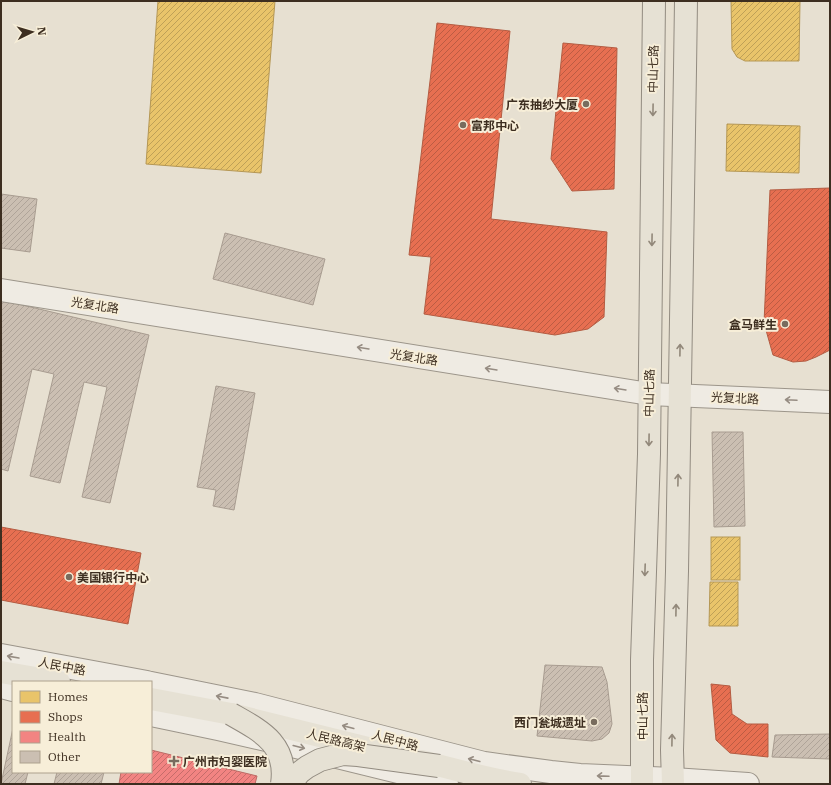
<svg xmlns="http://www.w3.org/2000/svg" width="831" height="785" font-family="'IBM Plex Serif','Noto Sans SC',serif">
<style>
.homes{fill:url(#homes-hatch);stroke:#b59754}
.shops{fill:url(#shops-hatch);stroke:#b45c42}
.health{fill:url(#health-hatch);stroke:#bc6a65}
.building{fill:url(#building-hatch);stroke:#a89c90}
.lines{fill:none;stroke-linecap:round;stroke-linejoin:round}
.secondary-casing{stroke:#9c958a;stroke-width:24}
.primary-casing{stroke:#928b80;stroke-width:24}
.secondary{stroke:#efebe3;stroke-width:22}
.primary{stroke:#e6e1d4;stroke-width:22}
.primary-bridge-casing{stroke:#928b80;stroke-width:24;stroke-linecap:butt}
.primary-bridge{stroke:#e6e1d4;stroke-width:22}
.oneway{stroke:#92887a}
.oneway2{stroke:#968c82}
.poi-dot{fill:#786c5e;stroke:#f7eed8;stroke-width:1.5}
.labels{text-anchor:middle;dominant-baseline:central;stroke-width:4;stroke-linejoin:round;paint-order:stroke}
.street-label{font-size:12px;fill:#3d2e20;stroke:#f7eed8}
.poi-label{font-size:12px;font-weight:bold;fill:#3d2e20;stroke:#f7eed8;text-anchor:end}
</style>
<defs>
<pattern id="homes-hatch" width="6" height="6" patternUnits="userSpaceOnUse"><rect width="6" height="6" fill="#e9c46a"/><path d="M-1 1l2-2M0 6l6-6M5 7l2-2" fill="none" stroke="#bea057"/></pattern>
<pattern id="shops-hatch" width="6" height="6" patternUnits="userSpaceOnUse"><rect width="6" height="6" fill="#e76f51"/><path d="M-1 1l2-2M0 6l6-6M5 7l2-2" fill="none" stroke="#bc5c43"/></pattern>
<pattern id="health-hatch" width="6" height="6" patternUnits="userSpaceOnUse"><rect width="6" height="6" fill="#f28482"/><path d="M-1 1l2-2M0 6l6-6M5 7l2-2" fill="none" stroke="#c56c6a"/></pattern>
<pattern id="building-hatch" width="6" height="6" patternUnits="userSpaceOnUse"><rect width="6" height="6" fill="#cbbfb2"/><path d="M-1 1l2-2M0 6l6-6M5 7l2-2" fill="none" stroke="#afa499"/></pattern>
</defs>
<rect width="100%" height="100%" fill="#e7e0d1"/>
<g class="homes">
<path d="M 158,1 L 275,1 L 261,173 L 146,164 Z"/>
<path d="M 731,1 L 800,1 L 799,61 L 745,61 L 737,57 L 732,49 Z"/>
<path d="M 727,124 L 800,126 L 799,173 L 726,171 Z"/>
<rect x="711" y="537" width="29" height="43"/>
<path d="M 710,582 L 738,582 L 738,626 L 709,626 Z"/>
</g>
<g class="shops">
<path d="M 437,23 L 510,31 L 491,219 L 607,232 L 604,317 L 588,329 L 555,335 L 424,314 L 431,257 L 409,255 Z"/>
<path d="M 563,43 L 617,48 L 614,189 L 572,191 L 551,159 Z"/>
<path d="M 830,188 L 830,350 L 816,357 L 806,361 L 793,362 L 773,355 L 764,323 L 770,190 Z"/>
<path d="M 1,527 L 141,553 L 128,624 L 1,600 Z"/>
<path d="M 711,684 L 730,686 L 732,714 L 747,724 L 768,724 L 768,757 L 730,753 L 716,740 Z"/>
</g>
<path class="health" d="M 151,750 L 257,776 L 255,784 L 119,784 L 121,772 L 151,772 Z"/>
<g class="building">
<path d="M 1,194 L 37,199 L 30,252 L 1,248 Z"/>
<path d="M 225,233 L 325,259 L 313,305 L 213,279 Z"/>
<path d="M 1,300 L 149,335 L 110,503 L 82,497 L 107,387 L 84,382 L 60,483 L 30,476 L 54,374 L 32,369 L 8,471 L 1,469 Z"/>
<path d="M 216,386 L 255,393 L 234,510 L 213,506 L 216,490 L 197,487 Z"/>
<path d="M 712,432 L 743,432 L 745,526 L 714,527 Z"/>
<path d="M 545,665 L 602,667 L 607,682 L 612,724 L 609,733 L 602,739 L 592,741 L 537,736 Z"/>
<path d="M 13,728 L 13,772 L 28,772 L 25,784 L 1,784 Z"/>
<path d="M 830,734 L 830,759 L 772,757 L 775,735 Z"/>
<path d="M 57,772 L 104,772 L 101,784 L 54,784 Z"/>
</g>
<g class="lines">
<g class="secondary-casing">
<g id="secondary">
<path d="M 1,290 L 649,394 L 830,402"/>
<path d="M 1,655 L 147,682"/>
<path d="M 151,683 L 255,704 L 484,763 L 551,772 L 580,775 L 673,779 L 748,784"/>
<path d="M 1,687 L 13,690"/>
<path d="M 151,715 L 218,729 L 284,744 L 447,784"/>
</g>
</g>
<g class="primary-casing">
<g id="primary">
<path d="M 1,672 L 59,682"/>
<path d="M 151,699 L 231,714 L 380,751"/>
<path d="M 421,761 C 454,769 487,779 520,784"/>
<path d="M 642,784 L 642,660 L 649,454 L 654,1"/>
<path d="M 673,784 L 672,750 L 677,571 L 685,69 L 686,1"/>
</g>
</g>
<use href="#secondary" class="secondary"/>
<use href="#primary" class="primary"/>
<g class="primary-bridge-casing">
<g id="primary-bridge">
<path d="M 231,714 C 261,731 288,744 282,784"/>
<path d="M 291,784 L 299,773 L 307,767 L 320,760 L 343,754 L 358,755 L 439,766"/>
</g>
</g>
<use href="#primary-bridge" class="primary-bridge"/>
</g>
<defs><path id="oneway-shaft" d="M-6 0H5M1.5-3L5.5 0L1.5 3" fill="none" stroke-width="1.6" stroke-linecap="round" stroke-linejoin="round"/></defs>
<g class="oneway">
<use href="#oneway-shaft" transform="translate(653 110) rotate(91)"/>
<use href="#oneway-shaft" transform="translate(652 240) rotate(91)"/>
<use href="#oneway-shaft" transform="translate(680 350) rotate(-89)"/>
<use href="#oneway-shaft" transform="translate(649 440) rotate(91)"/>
<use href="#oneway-shaft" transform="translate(678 480) rotate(-89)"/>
<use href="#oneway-shaft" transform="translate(645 570) rotate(92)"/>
<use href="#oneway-shaft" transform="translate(676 610) rotate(-89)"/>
<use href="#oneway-shaft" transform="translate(672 740) rotate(-89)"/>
</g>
<g class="oneway2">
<use href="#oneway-shaft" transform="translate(363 348) rotate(-171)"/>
<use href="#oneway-shaft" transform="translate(491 369) rotate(-171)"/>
<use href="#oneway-shaft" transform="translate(620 389) rotate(-171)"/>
<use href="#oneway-shaft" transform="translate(791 400) rotate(-177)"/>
<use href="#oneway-shaft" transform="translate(13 657) rotate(-170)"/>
<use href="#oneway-shaft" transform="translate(222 697) rotate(-169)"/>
<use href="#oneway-shaft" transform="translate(348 727) rotate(-165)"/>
<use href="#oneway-shaft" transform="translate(299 747) rotate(14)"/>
<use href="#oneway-shaft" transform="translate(474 760) rotate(-166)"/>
<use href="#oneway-shaft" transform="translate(603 776) rotate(-178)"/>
</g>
<g class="poi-dot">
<circle cx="586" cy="104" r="4"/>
<circle cx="463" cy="125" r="4"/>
<circle cx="785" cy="324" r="4"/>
<circle cx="69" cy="577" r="4"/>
<circle cx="594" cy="722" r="4"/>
<path d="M172 755h4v4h4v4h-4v4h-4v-4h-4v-4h4z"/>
</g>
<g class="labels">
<g class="street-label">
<text transform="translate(653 69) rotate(-89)">中山七路</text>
<text transform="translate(95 305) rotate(9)">光复北路</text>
<text transform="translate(414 357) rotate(9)">光复北路</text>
<text transform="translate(649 393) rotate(-89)">中山七路</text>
<text transform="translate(735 398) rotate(3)">光复北路</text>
<text transform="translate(62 666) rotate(11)">人民中路</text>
<text transform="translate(642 716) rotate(-90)">中山七路</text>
<text transform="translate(336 740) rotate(14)">人民路高架</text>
<text transform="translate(395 740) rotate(15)">人民中路</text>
</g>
<g class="poi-label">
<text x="578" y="104">广东抽纱大厦</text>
<text x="471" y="125" text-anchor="start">富邦中心</text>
<text x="777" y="324">盒马鲜生</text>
<text x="77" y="577" text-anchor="start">美国银行中心</text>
<text x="586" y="722">西门瓮城遗址</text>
<text x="183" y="761" text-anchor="start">广州市妇婴医院</text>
</g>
</g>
<rect width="831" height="785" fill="none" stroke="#3d2e20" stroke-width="4"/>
<rect x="12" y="681" width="140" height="92" fill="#f7eed8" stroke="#ada18e"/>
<rect x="20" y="691" width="20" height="12" fill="#e9c46a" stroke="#ada18e"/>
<text x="48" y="701" font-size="12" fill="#3d2e20">Homes</text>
<rect x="20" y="711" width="20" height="12" fill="#e76f51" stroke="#ada18e"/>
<text x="48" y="721" font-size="12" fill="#3d2e20">Shops</text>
<rect x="20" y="731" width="20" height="12" fill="#f28482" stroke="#ada18e"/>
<text x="48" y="741" font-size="12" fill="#3d2e20">Health</text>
<rect x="20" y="751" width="20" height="12" fill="#cbbfb2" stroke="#ada18e"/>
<text x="48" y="761" font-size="12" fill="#3d2e20">Other</text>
<g transform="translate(32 32) rotate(85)" stroke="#f7eed8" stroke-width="3" paint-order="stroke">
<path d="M0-3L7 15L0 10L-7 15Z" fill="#3d2e20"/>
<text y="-6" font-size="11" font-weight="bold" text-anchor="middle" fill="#3d2e20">N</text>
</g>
</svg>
